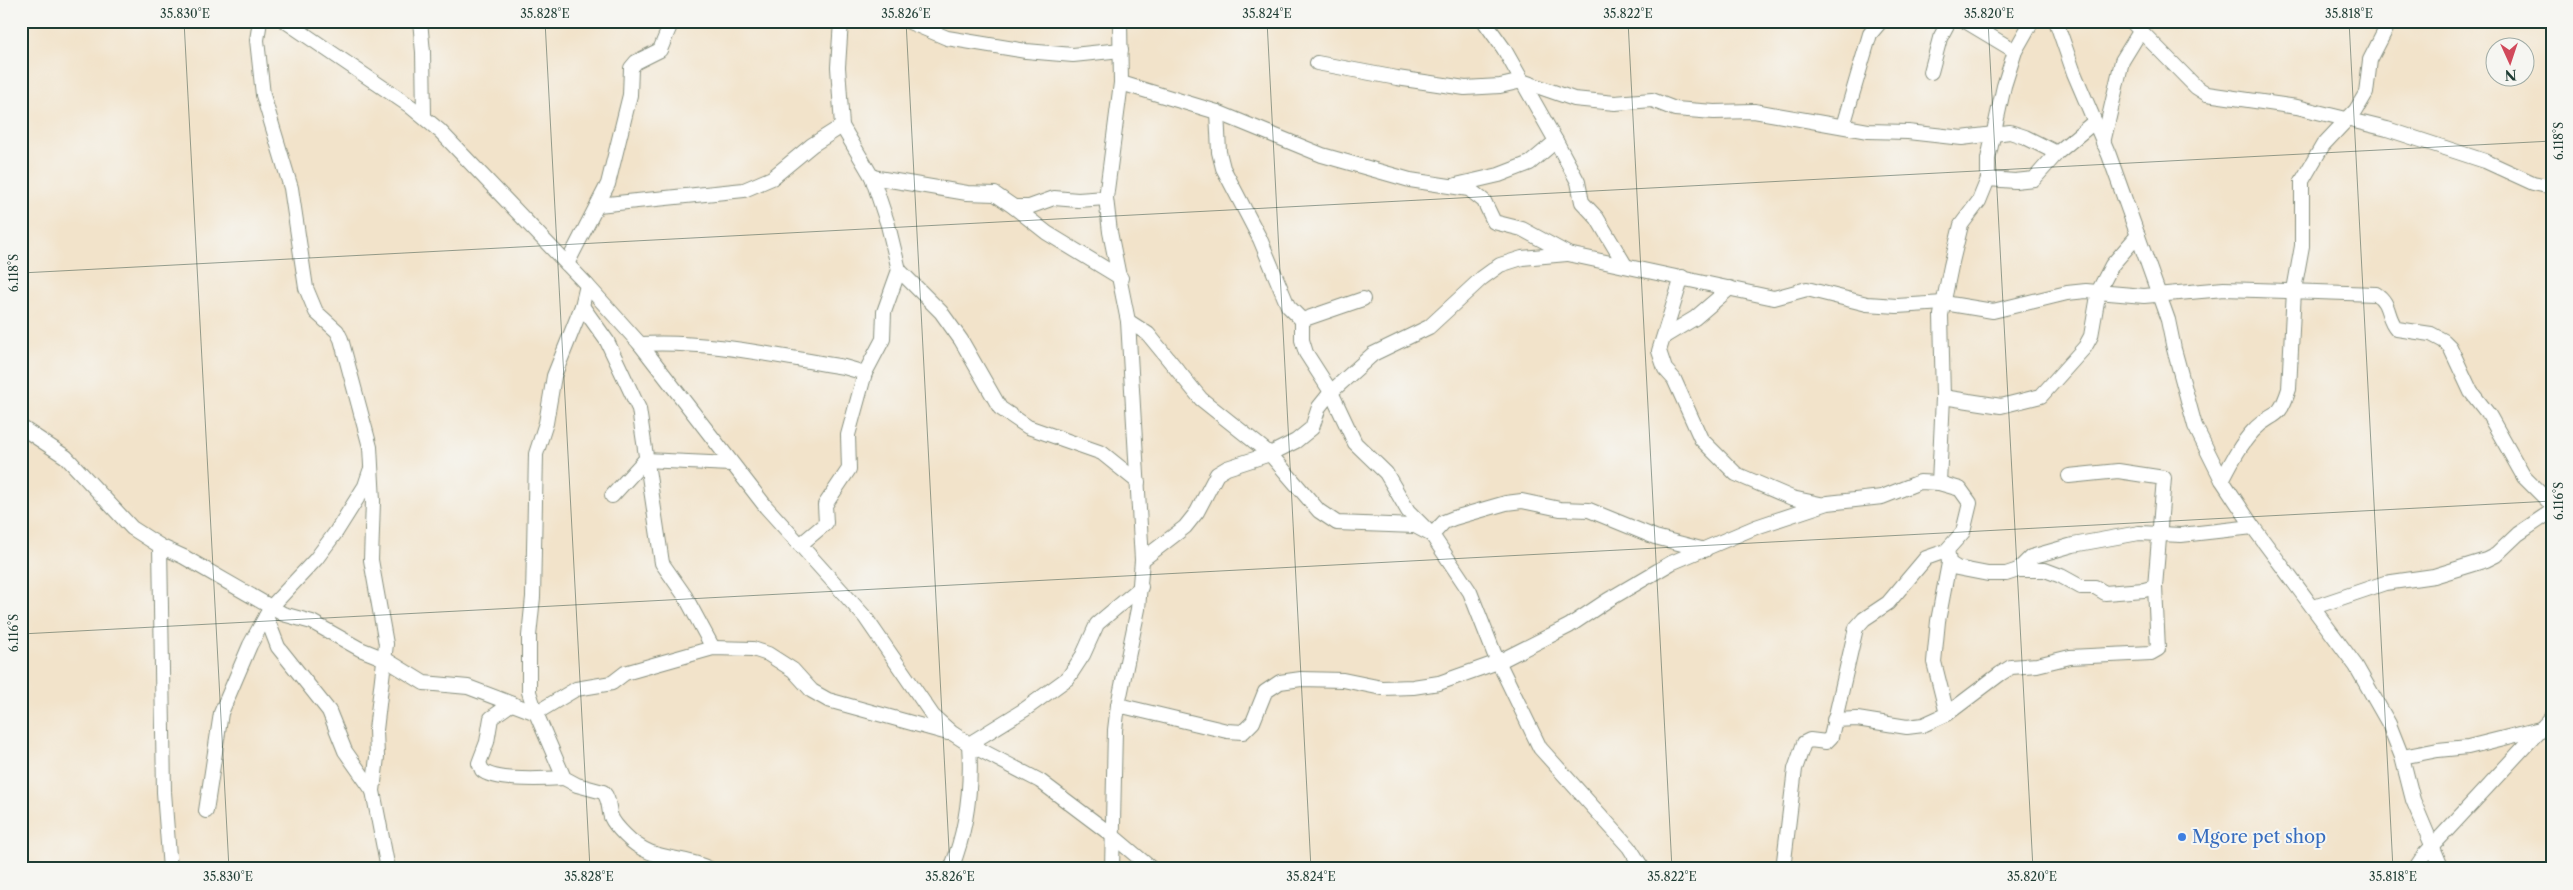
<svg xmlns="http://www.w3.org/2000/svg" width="2573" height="890" font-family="'Libre Caslon Text',serif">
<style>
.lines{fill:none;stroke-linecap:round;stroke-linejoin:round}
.minor-casing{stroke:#88907f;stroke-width:16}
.minor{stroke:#fff;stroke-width:14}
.ticks{fill:none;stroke:#1f3d34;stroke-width:1;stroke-opacity:0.45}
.shop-dot{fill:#3f7fe0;stroke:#f6f6f2;stroke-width:2}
.labels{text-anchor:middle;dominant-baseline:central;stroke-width:4;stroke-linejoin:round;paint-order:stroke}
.shop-label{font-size:18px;fill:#366cbe;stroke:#f6f6f2;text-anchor:start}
.neatline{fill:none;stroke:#1f3d34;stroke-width:2}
.ticks-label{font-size:12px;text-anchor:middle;fill:#1f3d34}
</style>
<rect width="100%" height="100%" fill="#f6f6f2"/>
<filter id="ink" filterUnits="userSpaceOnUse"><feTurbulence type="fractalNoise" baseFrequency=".02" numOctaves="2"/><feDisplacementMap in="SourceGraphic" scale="10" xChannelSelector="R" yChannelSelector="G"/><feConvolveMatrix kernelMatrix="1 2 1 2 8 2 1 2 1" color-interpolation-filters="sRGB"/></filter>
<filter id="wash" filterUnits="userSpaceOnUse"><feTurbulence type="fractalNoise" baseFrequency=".0096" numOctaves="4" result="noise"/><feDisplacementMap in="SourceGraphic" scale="20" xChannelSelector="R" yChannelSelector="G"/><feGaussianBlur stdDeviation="1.12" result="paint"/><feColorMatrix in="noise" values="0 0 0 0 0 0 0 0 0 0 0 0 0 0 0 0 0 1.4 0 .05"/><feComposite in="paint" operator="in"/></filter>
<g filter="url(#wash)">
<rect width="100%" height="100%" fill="#f2e3ca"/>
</g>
<g filter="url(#ink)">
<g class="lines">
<g class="minor-casing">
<g id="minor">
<path d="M 260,21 L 257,40 L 263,95 L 291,188 L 306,288 L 316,312 L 337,331 L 341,339 L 370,447 L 373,501 L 371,560 L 386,644 L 376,730 L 377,757 L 373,791 L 388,869"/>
<path d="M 285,21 L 410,106 L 440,131 L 587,285 L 640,344 L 766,507 L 865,617 L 933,716 L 952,733 L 969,744 L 1040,781 L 1113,836 L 1152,869"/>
<path d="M 420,21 L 423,52 L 424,116"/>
<path d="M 907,21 L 947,38 L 1026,51 L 1073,55 L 1121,50"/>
<path d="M 1120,21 L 1121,83 L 1217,112 L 1322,155 L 1410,180 L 1469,189 L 1484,201 L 1494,222 L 1522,229 L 1568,254 L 1774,298 L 1807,289 L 1867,304 L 1897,306 L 1944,303 L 1993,311 L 2067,293 L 2086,291 L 2144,296 L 2224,289 L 2376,294 C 2391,303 2386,318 2397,329 L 2431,334 L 2444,341 L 2450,347 L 2471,392 L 2489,415 L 2524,477 L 2552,505"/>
<path d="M 1484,21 L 1504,49 L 1556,141 L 1578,182 L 1582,202 L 1597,218 L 1625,265"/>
<path d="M 1965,21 L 2015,51"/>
<path d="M 2056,21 L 2074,73 L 2109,155 L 2168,320 L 2174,349 L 2195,426 L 2222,480 L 2253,527 L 2356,666 L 2389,724 L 2402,757 L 2413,800 L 2442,869"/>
<path d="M 2131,21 L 2196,87 L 2207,94 L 2297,107 L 2387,129 L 2485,161 L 2533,183 L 2552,187"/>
<path d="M 1317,63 L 1397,78 L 1465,88 L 1500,86 L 1522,81 L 1574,99 L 1615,103 L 1652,100 L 1675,109 L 1714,112 L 1754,111 L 1868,131 L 1908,132 L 1962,138 L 2010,132 L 2025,137 L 2057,153"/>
<path d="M 1931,72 L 1940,38 L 1949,21"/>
<path d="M 1217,112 L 1219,152 L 1223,168 L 1260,239 L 1288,306 L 1302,320 L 1302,340 L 1306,353 L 1331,392 L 1355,443 L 1386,473 L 1408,511 L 1432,535 L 1444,522 L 1454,518 L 1506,503 L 1522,501 L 1560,509 L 1589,510 L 1655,537 L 1705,550"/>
<path d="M 842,126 L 872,177 L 888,225 L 899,270 L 884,312 L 883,339 L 865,373"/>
<path d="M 1843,126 L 1870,34 L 1881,21"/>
<path d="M 2103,143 L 2122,61 L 2141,30"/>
<path d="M 872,177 L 967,193 L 995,194 L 1014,207 L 1029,207 L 1054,198 L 1078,200 L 1106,198"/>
<path d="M 1988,179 L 2015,181 L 2034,179 L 2057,153 L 2094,122"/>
<path d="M 1456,185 L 1499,175 L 1530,163 L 1556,141"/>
<path d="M 598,205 L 744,190 L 772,178 L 812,145 L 842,126 L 838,67 L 841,21"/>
<path d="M 1014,207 L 1047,233 L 1121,278"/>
<path d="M 567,264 L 608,184 L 630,95 L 631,68 L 636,62 L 660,50 L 672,21"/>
<path d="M 899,270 L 941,312 L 961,340 L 1000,408 L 1028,427 L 1102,453 L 1138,482"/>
<path d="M 1682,277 L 1659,351 L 1665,369 L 1674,379 L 1701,439 L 1736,474 L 1792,498 L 1820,504"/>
<path d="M 587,285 L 582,306 L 554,376 L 546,423 L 536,454 L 533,597 L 529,636 L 529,692 L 536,713 L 576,689 L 612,683 L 625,673 L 713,648 L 753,649 L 768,654 L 793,670 L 812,691 L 828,700 L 948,733"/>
<path d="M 582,306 L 607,341 L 639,409 L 662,563 L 685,596 L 713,648"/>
<path d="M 1302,320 L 1363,299"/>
<path d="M 1128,321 L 1148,334 L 1201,399 L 1270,454 L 1319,511 L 1337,523 L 1415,526 L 1432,535 L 1470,592 L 1494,653 L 1540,748 L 1629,847 L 1643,869"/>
<path d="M 1665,336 L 1695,318 L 1730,288"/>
<path d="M 640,344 C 708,340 776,356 844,367 L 865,373 L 848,435 L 849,469 L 825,505 L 826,523 L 800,545"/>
<path d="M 1943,397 L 2001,406 L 2041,396 L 2085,347 L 2091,336 L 2099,290 L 2112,265 L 2138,235"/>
<path d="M 21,427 L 66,457 L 132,528 L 160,546 L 184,557 L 283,614 L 312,622 L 360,649 L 385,659 L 424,683 L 468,687 L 536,713 L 564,778 L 577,785 L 603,792 C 610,799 608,808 611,817 C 614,824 620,830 625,835 C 653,864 679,853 710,869"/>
<path d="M 2222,480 C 2231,463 2240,445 2253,431 C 2272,410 2278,424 2289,389 L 2294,290 L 2302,246 L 2302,181 L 2323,145 L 2356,110 L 2366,93 L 2370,60 L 2390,21"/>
<path d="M 1939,483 L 1943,397 L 1941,315 L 1951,266 L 1961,225 L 1979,201 L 1988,179 L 1988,159 L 2004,86 L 2015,51 L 2032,21"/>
<path d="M 612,496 L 645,460 L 731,464"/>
<path d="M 160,546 L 164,792 L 170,869"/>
<path d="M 1142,560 L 1185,527 L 1197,512 L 1217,474 L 1227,468 L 1270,454 L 1296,441 L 1312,428 L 1319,407 L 1331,392 L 1373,354 L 1429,327 L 1482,278 L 1500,265 L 1522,258 L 1567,254"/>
<path d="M 1949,563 L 1957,568 L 1988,574 L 2006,574 L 2018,570 L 2045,570 L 2061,576 L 2081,587 L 2095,587 L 2105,593 L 2144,590 L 2155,587"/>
<path d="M 2018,570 L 2031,557 L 2073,545 L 2139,533 L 2181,535 L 2253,527"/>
<path d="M 2314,607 L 2385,583 L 2434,576 L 2486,560 L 2496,555 L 2518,534 L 2552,511"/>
<path d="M 266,616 L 278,647 L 329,711 L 345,751 L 373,791"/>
<path d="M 511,704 L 491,718 L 487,742 L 479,763 L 482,770 C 494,782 547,779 564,778"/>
<path d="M 1118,705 L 1227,731 L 1243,732 L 1253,722 L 1265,692 L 1280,682 L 1301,679 L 1343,680 L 1382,688 L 1413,687 L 1439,683 L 1498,662 L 1569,626 L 1608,600 L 1671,563 L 1756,527 L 1828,503 L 1882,497 L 1920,482 L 1939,483 L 1960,489 L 1970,503 L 1963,532 L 1946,551 L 1926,558 L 1888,603 L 1864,619 L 1856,628 L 1831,737 L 1826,742 L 1810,740 L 1804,743 L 1795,769 L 1783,869"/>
<path d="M 1947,714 L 1934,662 L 1938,621 L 1949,563 L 1948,555"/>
<path d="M 1834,720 L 1857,719 L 1907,727 L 1923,725 L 1947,714 L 2000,674 L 2011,667 L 2037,665 L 2070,657 L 2151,653 L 2158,649 L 2155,587 L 2164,478 L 2118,471 L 2069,476"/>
<path d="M 2402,757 L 2438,750 L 2468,747 L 2540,729"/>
<path d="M 206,811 L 221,713 L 250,645 L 271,607 L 316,559 L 336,532 L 365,486 L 370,471"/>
<path d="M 951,869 C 967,829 972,787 969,744 L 1024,710 L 1068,678 L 1083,655 L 1097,624 L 1141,587"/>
<path d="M 1112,869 L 1115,730 L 1118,705 L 1138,609 L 1142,560 L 1128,321 L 1110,232 L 1106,198 L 1121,83"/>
<path d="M 2415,869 L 2425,854 L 2552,717"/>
</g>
</g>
<use href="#minor" class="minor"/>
</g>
</g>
<path class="ticks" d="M 184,21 L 229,869M 545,21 L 590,869M 906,21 L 950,869M 1267,21 L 1311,869M 1628,21 L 1672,869M 1988,21 L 2033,869M 2349,21 L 2393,869M 21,273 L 2552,141M 21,634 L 2552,501M 2415,869 L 2552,862"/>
<circle class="shop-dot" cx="2182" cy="837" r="5"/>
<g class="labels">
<g class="shop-label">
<text x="2192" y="837">Mgore pet shop</text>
</g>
</g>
<rect width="2573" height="890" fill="none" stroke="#f6f6f2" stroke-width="55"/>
<g transform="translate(2510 62) rotate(177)"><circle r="24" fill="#f6f6f2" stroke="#a0aca6"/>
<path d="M0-4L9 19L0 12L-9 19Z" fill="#d1495b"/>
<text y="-8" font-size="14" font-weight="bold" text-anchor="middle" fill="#1f3d34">N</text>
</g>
<rect x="28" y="28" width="2518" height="834" class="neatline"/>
<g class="ticks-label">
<text x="185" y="18">35.830°E</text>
<text x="545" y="18">35.828°E</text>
<text x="906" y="18">35.826°E</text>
<text x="1267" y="18">35.824°E</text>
<text x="1628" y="18">35.822°E</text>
<text x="1989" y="18">35.820°E</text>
<text x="2349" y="18">35.818°E</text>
<text transform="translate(2559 141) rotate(-90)" y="4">6.118°S</text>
<text transform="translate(14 273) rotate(-90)" y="4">6.118°S</text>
<text transform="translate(2559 501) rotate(-90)" y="4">6.116°S</text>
<text transform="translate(14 633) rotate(-90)" y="4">6.116°S</text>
<text x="228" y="881">35.830°E</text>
<text x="589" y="881">35.828°E</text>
<text x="950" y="881">35.826°E</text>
<text x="1311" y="881">35.824°E</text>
<text x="1672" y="881">35.822°E</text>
<text x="2032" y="881">35.820°E</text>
<text x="2393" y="881">35.818°E</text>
</g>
</svg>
